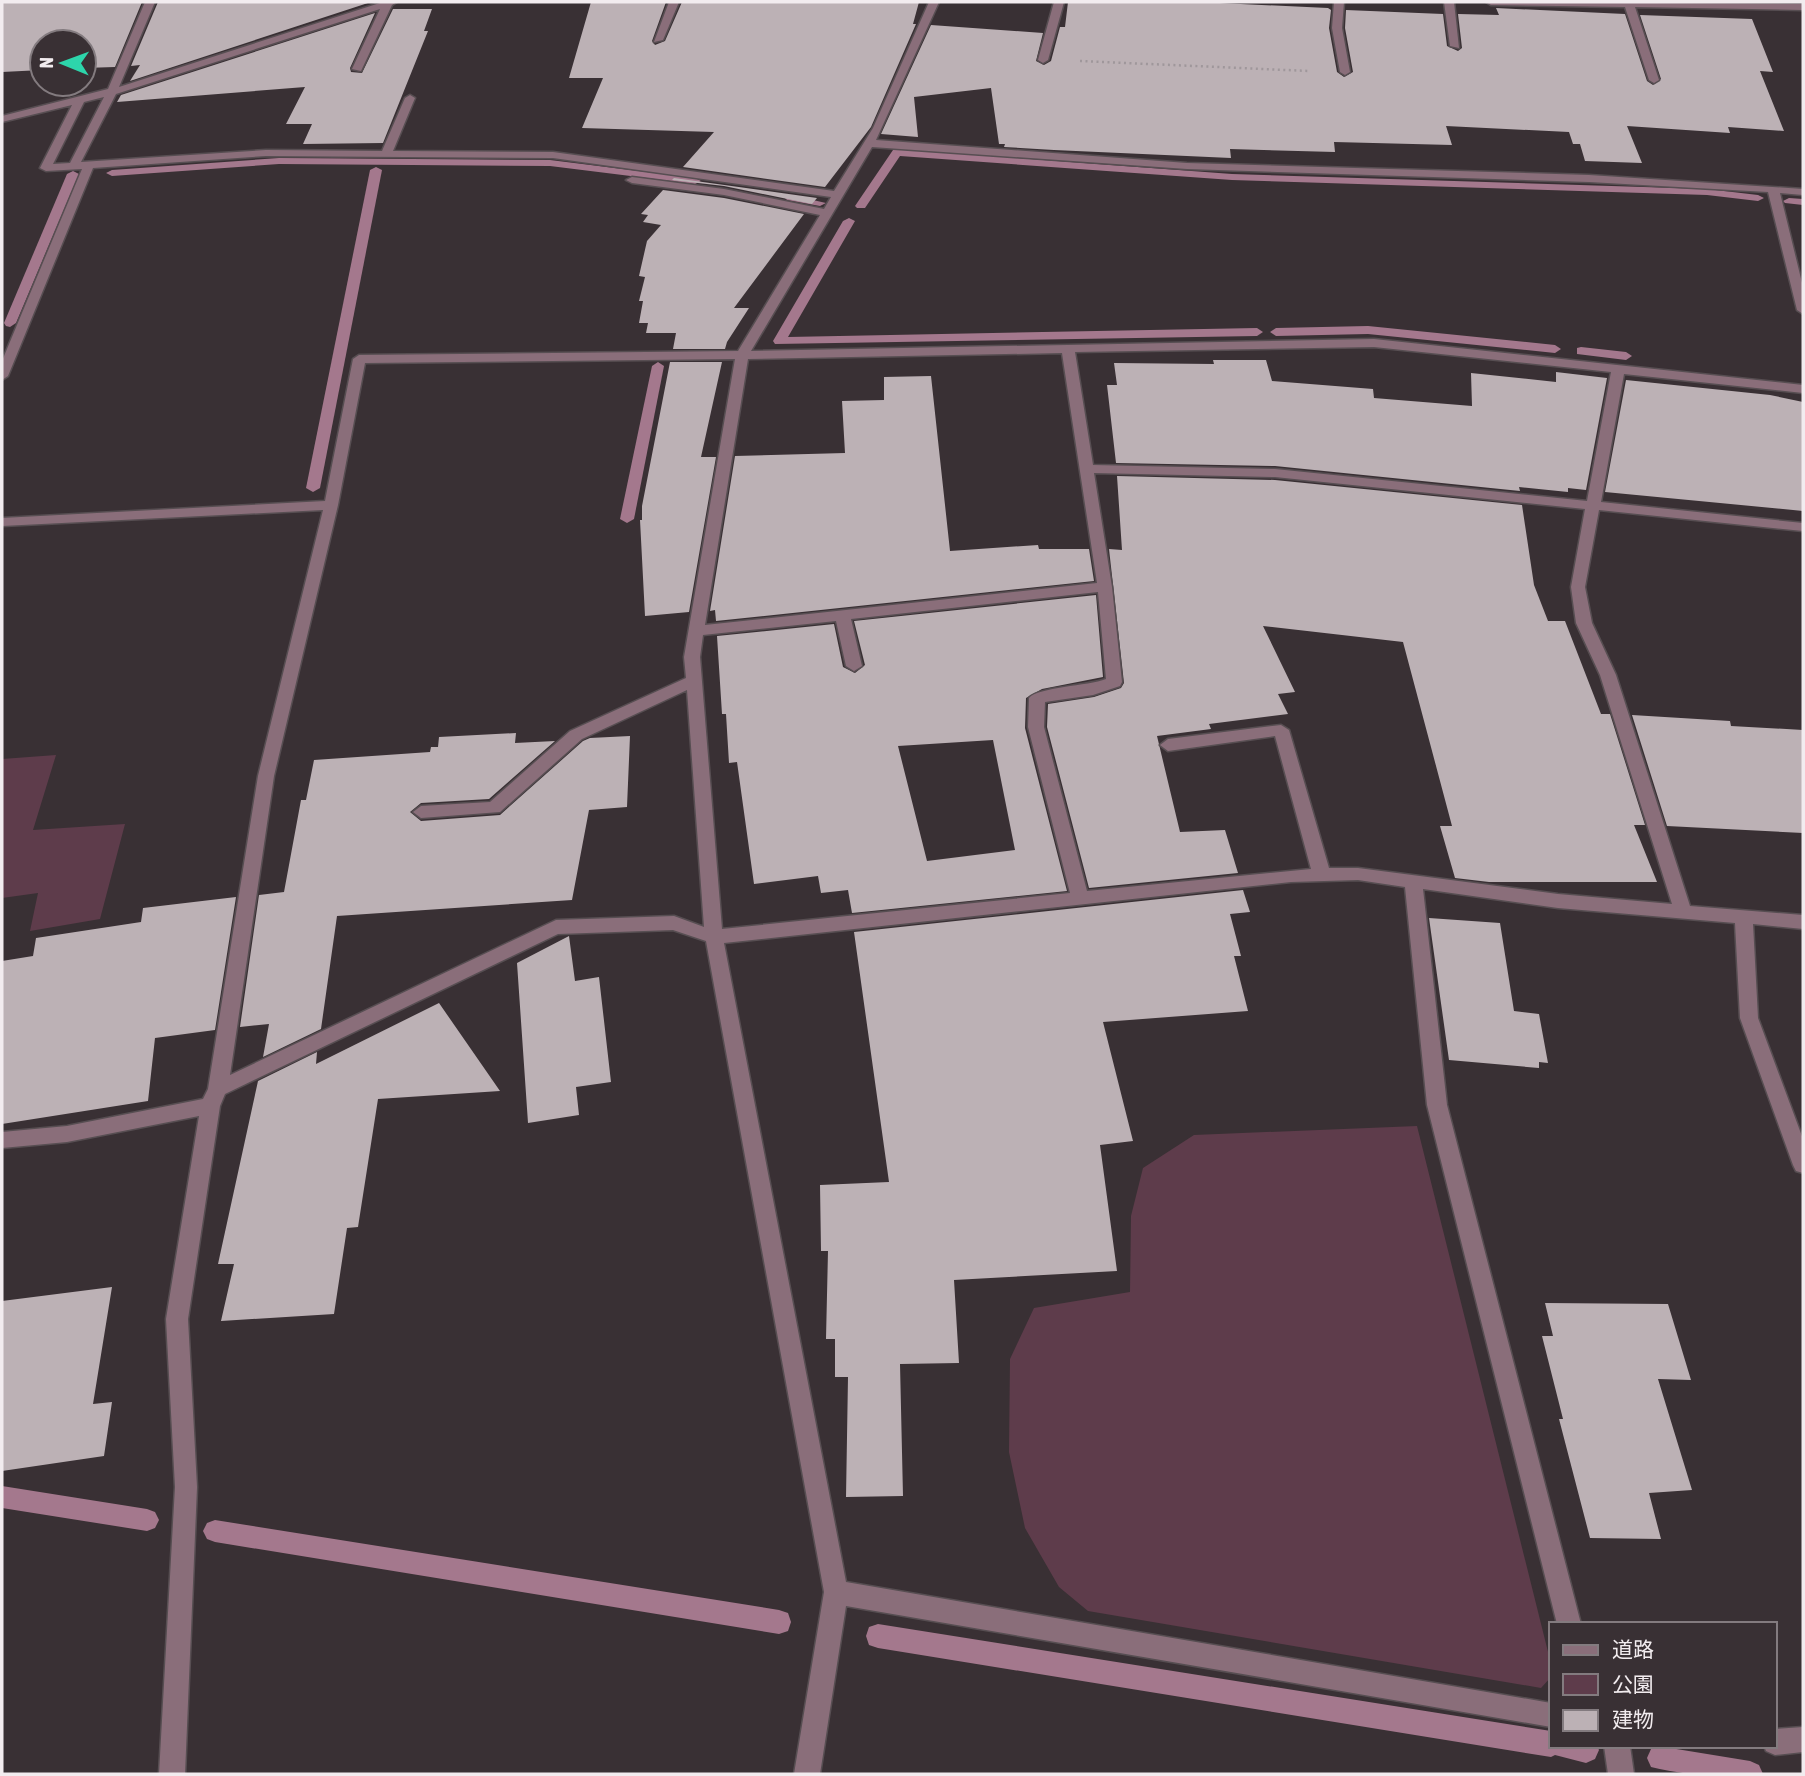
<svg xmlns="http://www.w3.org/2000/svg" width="1805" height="1776" font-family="'Asap Condensed','Noto Sans JP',sans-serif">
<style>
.green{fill:#5e3c4b}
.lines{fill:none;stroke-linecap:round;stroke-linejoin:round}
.stream{fill:#a4788d;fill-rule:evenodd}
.building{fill:#bcb1b5;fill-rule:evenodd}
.minor-casing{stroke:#574e52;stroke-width:3}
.path{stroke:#9f979b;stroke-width:2.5;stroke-dasharray:2 3.5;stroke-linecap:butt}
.minor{fill:#8a6e7a;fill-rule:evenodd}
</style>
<rect width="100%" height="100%" fill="#393034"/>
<g class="green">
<path d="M 56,755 L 33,830 L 125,824 L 100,919 L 30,931 L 38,893 L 2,898 L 2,759 Z"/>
<path d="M 1417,1126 L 1551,1664 L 1551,1677 L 1541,1688 L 1088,1611 L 1059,1587 L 1025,1528 L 1009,1452 L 1010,1359 L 1034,1308 L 1130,1292 L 1131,1216 L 1143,1168 L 1194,1135 Z"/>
</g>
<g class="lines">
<g class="stream">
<path d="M 897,149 L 1232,174 L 1707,189 L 1758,195 L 1764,198 L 1758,201 L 1707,195 L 1232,180 L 900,156 L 865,208 L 857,208 L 855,206 L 893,150 Z"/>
<path d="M 279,158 L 550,160 L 695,178 L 701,181 L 695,184 L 550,166 L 279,164 L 112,176 L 106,173 L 112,170 Z"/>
<path d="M 376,167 L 382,170 L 320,488 L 313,492 L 306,488 L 370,170 Z"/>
<path d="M 73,171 L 79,174 L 16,323 L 10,327 L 6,326 L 4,323 L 67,174 Z"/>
<path d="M 791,195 L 826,203 L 820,206 L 787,200 L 785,198 Z"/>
<path d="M 1789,198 L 1803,199 L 1803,205 L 1785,203 L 1783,201 Z"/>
<path d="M 849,218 L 855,221 L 788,337 L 1257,328 L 1263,332 L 1257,336 L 775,344 L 773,341 L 843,221 Z"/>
<path d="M 1368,326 L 1555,345 L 1561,349 L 1555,353 L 1368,334 L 1276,336 L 1270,332 L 1276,328 Z"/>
<path d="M 1581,347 L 1626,352 L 1632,356 L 1626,360 L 1577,354 L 1577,348 Z"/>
<path d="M 658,362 L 664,366 L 634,519 L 627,523 L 620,519 L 652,366 Z"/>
<path d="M 2,1486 L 147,1509 L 155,1512 L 159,1520 L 155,1528 L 147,1531 L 2,1508 Z"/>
<path d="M 215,1520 L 779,1610 L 788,1613 L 791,1622 L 788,1631 L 779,1634 L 215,1542 L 207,1539 L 203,1531 L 207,1523 Z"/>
<path d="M 878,1624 L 1551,1731 L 1551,1746 L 1597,1746 L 1599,1750 L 1595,1759 L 1586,1763 L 1555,1755 L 1551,1757 L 878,1648 L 869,1645 L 866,1636 L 869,1627 Z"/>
<path d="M 1658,1746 L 1750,1761 L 1759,1765 L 1763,1774 C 1728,1776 1684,1776 1651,1767 L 1647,1758 L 1651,1749 Z"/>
</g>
</g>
<g class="building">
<path d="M 2,2 L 142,2 L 115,67 L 84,68 L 84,42 L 42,42 L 42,70 L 2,72 Z"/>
<path d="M 158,2 L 371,2 L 130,81 L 140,65 L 131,66 Z"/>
<path d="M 591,2 L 666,2 L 652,41 L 655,45 L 665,41 L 682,2 L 919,2 L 913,24 L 916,24 L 871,127 L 825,187 L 683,167 L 714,132 L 582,128 L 603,78 L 569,78 Z"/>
<path d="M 1068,2 L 1199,2 L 1328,8 L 1331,10 L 1329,28 L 1337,72 L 1344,77 L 1353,72 L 1345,28 L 1346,10 L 1443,14 L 1447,46 L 1458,51 L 1462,48 L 1458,14 L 1499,15 L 1496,8 L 1625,14 L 1647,81 L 1653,85 L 1661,79 L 1640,15 L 1752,19 L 1773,72 L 1760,71 L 1784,131 L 1728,127 L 1730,133 L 1627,126 L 1642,163 L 1585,161 L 1580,144 L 1573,144 L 1569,132 L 1446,126 L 1452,145 L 1334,142 L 1335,152 L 1230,149 L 1231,158 L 1054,150 L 1004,147 L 1005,144 L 999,144 L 991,88 L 914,97 L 918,137 L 881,134 L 931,25 L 1043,33 L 1036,61 L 1044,65 L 1051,61 L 1060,27 L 1065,27 Z"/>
<path d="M 393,9 L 432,9 L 424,31 L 428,31 L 383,143 L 303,144 L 312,124 L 286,124 L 305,87 L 117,102 L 121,95 L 375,13 L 350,68 L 351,72 L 362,73 Z"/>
<path d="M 674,178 L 817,198 L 812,204 L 724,186 L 672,180 Z"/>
<path d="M 663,190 L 724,198 L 804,214 L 734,308 L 749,308 L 727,342 L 725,349 L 673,349 L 676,333 L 646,333 L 648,323 L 639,323 L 643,301 L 639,301 L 645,277 L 639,276 L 647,241 L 661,225 L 643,222 L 648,215 L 641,214 Z"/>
<path d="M 1213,360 L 1266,360 L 1272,381 L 1373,389 L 1374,398 L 1472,406 L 1471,373 L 1556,382 L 1556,372 L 1607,378 L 1586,490 L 1568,488 L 1568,492 L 1519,487 L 1520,491 L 1275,466 L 1116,463 L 1107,385 L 1117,385 L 1114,363 L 1214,364 Z"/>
<path d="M 670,362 L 722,362 L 701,457 L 716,457 L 689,612 L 645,616 L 640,520 L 642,520 L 642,506 Z"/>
<path d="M 931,376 L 950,551 L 1038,545 L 1039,549 L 1089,549 L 1094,581 L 716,621 L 715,610 L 710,611 L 735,456 L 845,453 L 842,401 L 884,400 L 884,377 Z"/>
<path d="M 1626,380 L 1770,395 L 1803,402 L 1803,511 L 1605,492 Z"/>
<path d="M 1117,476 L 1275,480 L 1522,505 L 1534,585 L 1548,621 L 1565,621 L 1601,714 L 1610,714 L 1645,825 L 1634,825 L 1657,882 L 1489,882 L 1455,878 L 1440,826 L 1452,826 L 1403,642 L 1263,626 L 1295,692 L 1278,694 L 1288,714 L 1209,724 L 1211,729 L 1157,736 L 1180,832 L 1225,830 L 1238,873 L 1089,888 L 1047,727 L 1048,704 L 1094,697 L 1121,688 L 1124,683 L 1109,549 L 1122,550 Z"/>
<path d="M 1096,595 L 1103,677 L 1042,689 L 1026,698 L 1025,728 L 1067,891 L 852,913 L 848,890 L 821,893 L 818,876 L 754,884 L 737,762 L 729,763 L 726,714 L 722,714 L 717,636 L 834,624 L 843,667 L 855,673 L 865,665 L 854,621 ZM 993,740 L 1015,850 L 927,861 L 898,746 Z"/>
<path d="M 1632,715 L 1730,721 L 1731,726 L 1803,730 L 1803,833 L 1667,826 Z"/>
<path d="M 516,733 L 515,743 L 555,741 L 489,799 L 421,803 L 410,812 L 421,821 L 500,815 L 583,741 L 590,738 L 630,736 L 627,807 L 589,810 L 572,900 L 337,916 L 321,1029 L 263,1057 L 269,1024 L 240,1027 L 259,895 L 284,892 L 301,800 L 306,800 L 314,760 L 430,752 L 431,747 L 438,747 L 439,737 Z"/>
<path d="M 1243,890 L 1250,912 L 1230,914 L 1241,956 L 1234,956 L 1248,1011 L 1103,1022 L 1133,1141 L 1100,1145 L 1117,1271 L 954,1280 L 959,1363 L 900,1364 L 903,1496 L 846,1497 L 848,1377 L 835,1377 L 835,1339 L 826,1339 L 828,1251 L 821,1251 L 820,1185 L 889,1182 L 854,932 Z"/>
<path d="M 236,897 L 215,1030 L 155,1038 L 148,1101 L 2,1124 L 2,961 L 33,956 L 36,938 L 141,922 L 143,908 Z"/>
<path d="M 1429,918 L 1500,923 L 1514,1011 L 1539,1014 L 1548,1063 L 1539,1062 L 1539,1068 L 1449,1060 Z"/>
<path d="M 569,936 L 575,981 L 599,977 L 611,1082 L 576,1087 L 579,1115 L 528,1123 L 517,963 Z"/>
<path d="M 439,1003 L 500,1091 L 378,1099 L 358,1227 L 347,1228 L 334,1314 L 221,1321 L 234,1264 L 218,1264 L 258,1081 L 317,1052 L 316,1064 Z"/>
<path d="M 112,1287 L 93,1404 L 112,1402 L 104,1456 L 2,1471 L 2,1301 Z"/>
<path d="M 1545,1303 L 1668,1304 L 1691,1380 L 1658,1379 L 1692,1490 L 1649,1493 L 1661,1539 L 1590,1538 L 1559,1419 L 1563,1419 L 1542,1336 L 1553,1336 Z"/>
</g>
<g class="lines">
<g class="minor-casing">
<g id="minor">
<path d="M 145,2 L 155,2 L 119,87 L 383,2 L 397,2 L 392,5 L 361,71 L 352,69 L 380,9 L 116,94 L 81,162 L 266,150 L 382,151 L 405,98 L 410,95 L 415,98 L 393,151 L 553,152 L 834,191 L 873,128 L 929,2 L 939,2 L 876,140 L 1187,163 L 1589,175 L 1803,189 L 1803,195 L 1780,193 L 1803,287 L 1803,314 L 1797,310 L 1768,192 L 1589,182 L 1187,169 L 872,147 L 751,351 L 1374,339 L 1803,385 L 1803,393 L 1624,374 L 1601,502 L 1803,523 L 1803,531 L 1599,510 L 1585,587 L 1592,623 L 1616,675 L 1690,906 L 1803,915 L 1803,929 L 1753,924 L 1758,1018 L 1803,1139 L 1803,1173 L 1796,1171 L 1793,1165 L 1740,1018 L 1735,923 L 1558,908 L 1423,889 L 1447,1105 L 1581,1624 L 1557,1624 L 1427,1105 L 1405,887 L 1358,880 L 1291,882 L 724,943 L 846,1582 L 1551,1703 L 1551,1727 L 846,1606 L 820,1774 L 794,1774 L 824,1592 L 706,941 L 673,930 L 558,934 L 225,1094 L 220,1106 L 188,1319 L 197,1487 L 185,1774 L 159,1774 L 175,1487 L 166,1319 L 199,1116 L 67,1142 L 2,1148 L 2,1132 L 67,1126 L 203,1099 L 208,1089 L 258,776 L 323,510 L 2,526 L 2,518 L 325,501 L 353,359 L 359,355 L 738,351 L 820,215 L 724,195 L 632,183 L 626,180 L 632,177 L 724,189 L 824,209 L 831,197 L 553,158 L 266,156 L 93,168 L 8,376 L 2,380 L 2,361 L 82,169 L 46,171 L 40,168 L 72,105 L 2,122 L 2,116 L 108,89 ZM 104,97 L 70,163 L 53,164 L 84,102 ZM 1374,347 L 1611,372 L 1587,501 L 1275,469 L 1093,465 L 1075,352 ZM 1062,353 L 1097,583 L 705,625 L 748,359 ZM 735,359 L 684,657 L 686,678 L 570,731 L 490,802 L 421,806 L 413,812 L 421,818 L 500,812 L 582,739 L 687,690 L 704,927 L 674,916 L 556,920 L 230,1075 L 274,776 L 338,505 L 365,363 ZM 1094,473 L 1275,477 L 1585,509 L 1571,587 L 1576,623 L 1600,675 L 1672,904 L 1558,894 L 1358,868 L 1329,868 L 1289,730 L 1281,725 L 1168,739 L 1160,745 L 1168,751 L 1275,736 L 1311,869 L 1087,891 L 1044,727 L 1045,702 L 1093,695 L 1120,686 L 1122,682 L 1112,587 ZM 1098,592 L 1106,679 C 1088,686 1038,687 1029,698 L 1028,727 L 1070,893 L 722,929 L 700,657 L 703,635 L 836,621 L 846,666 L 854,671 L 862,666 L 851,619 Z"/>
<path d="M 669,2 L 679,2 L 663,40 L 654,42 Z"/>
<path d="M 1054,2 L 1064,2 L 1048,60 L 1043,63 L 1038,60 Z"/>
<path d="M 1334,2 L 1344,2 L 1342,28 L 1350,72 L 1345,75 L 1340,72 L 1332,28 Z"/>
<path d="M 1444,2 L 1454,2 L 1459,48 L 1450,46 Z"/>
<path d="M 1486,2 L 1803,4 L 1803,10 L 1635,7 L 1659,80 L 1654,83 L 1649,80 L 1625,7 L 1491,5 Z"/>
<path d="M 1803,1727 L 1803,1752 L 1775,1755 L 1766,1751 L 1764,1746 L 1775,1746 L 1775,1729 Z"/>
<path d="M 1604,1746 L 1630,1746 L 1634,1774 L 1608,1774 Z"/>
</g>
</g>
<path class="path" d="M 1080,61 L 1309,71"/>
<use href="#minor" class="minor"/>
</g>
<rect width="1805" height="1776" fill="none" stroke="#f2ecef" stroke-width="7"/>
<rect x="1549" y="1622" width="228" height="126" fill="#393034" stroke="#837b7f" stroke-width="2"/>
<rect x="1563" y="1645" width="35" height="10" fill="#8a6e7a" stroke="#837b7f" stroke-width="2"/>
<text x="1612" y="1657" font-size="21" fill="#f2ecef">道路</text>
<rect x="1563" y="1674" width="35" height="21" fill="#5e3c4b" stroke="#837b7f" stroke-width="2"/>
<text x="1612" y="1692" font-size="21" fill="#f2ecef">公園</text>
<rect x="1563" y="1710" width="35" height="21" fill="#bcb1b5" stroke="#837b7f" stroke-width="2"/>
<text x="1612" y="1727" font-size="21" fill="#f2ecef">建物</text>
<g transform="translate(63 63) rotate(271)"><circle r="33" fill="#393034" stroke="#837b7f" stroke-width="2"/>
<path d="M0-5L12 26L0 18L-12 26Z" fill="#2dd5ab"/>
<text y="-10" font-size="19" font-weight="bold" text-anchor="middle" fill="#f2ecef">N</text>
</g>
</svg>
